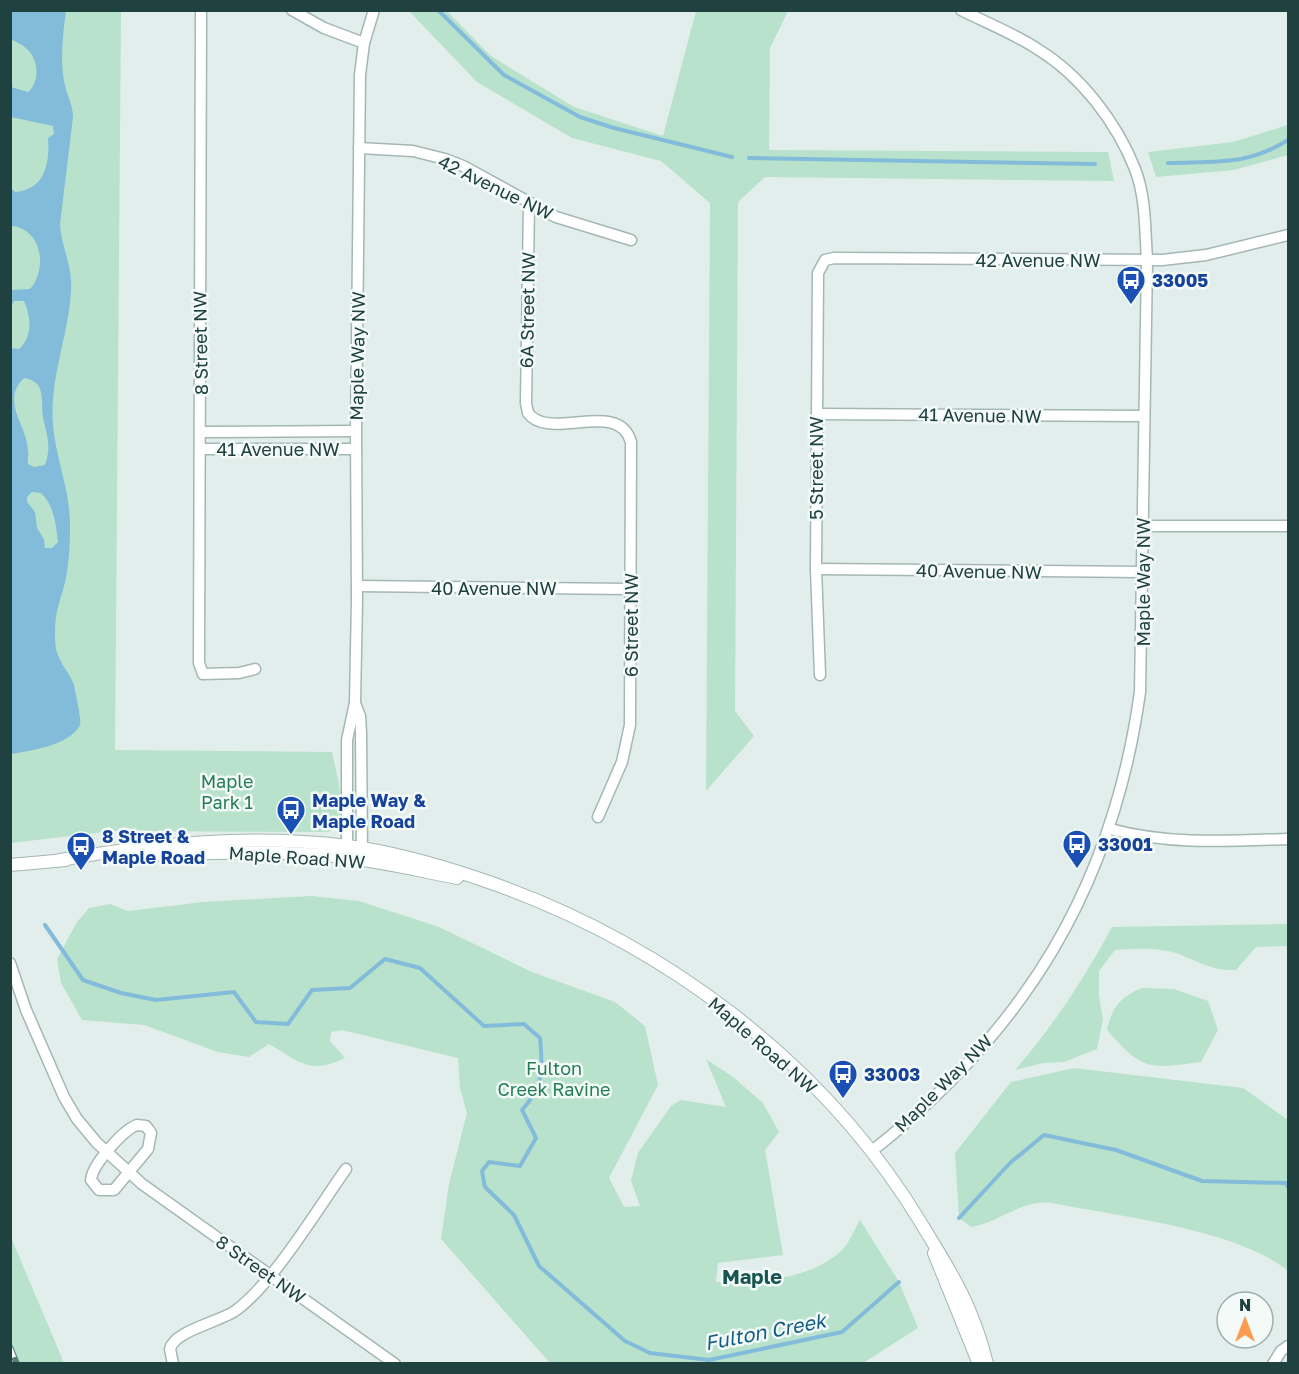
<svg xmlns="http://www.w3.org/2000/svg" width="1299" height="1374" font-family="'Golos Text',sans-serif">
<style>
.green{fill:#b8e2cb}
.water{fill:#83bcda;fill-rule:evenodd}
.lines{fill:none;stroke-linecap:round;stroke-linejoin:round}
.stream{stroke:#83bcda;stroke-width:4}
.minor-casing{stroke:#a4b7b4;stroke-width:13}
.tertiary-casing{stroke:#a4b7b4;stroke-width:14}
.minor{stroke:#fff;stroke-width:10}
.tertiary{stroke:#fff;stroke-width:12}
.rail-casing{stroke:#5a7d7a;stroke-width:6}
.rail{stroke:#f3faf8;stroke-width:4;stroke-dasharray:11;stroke-linecap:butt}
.labels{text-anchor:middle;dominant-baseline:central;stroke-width:5;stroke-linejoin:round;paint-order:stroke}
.street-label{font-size:18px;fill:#1f413f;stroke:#f3faf8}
.transit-label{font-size:18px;font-weight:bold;fill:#164399;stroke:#f3faf8;text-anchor:start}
.park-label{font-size:18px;fill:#247d57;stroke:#f3faf8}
.neighbourhood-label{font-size:20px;font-weight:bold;fill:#195653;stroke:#f3faf8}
.water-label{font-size:20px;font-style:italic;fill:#125d85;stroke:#f3faf8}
</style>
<rect width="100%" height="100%" fill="#e2eeeb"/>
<g class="green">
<path d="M 11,11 L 121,11 L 115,750 L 332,752 C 336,773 352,823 328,832 L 113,831 L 11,843 Z"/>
<path d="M 409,11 L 447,11 L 491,56 L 574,107 L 663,136 L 696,11 L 788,11 L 770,48 L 769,150 L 1108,152 L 1114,181 L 765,177 L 738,202 L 735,711 L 754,736 L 706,791 L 710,203 L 661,161 L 572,138 L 477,82 Z"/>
<path d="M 1288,125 L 1288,155 L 1234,170 L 1156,177 L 1148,152 L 1233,142 Z"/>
<path d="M 311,896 L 359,901 L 439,927 L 532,972 L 615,1002 L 645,1026 L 658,1085 L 609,1178 L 624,1207 L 640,1206 L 631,1181 L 638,1153 L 671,1106 L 681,1100 L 726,1107 L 706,1059 L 733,1077 L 763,1103 L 779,1132 L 765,1150 L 783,1255 L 718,1263 L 716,1282 C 757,1283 808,1280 840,1252 C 849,1244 854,1230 860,1220 L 899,1282 L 918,1328 L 863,1363 L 550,1363 L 441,1239 L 449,1184 L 467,1113 L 460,1088 L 458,1058 L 342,1030 L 331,1032 L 330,1041 L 345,1058 C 309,1075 300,1062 269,1044 L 249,1057 L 218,1052 L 144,1025 L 82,1020 L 61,983 L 57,959 L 77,922 L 89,908 L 110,904 L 128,911 L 203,902 Z"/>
<path d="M 1288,924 L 1288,946 L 1256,947 L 1236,970 C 1207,971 1197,959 1172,952 C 1154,947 1133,949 1115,950 L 1099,971 L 1099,996 L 1103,1019 L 1097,1049 L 1064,1062 L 1043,1063 L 1015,1070 C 1054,1025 1084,979 1112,927 Z"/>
<path d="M 1142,988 L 1174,989 L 1208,1001 L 1218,1030 L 1201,1062 C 1148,1069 1143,1071 1107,1030 C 1112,1007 1120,997 1142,988 Z"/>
<path d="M 1074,1068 L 1243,1088 L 1288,1120 L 1288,1271 C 1240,1230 1117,1216 1052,1203 C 1022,1199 1000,1222 971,1227 L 959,1218 L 955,1153 L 1011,1082 Z"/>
<path d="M 10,1235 L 64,1363 L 11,1363 Z"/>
</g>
<path class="water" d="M 11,10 L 66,11 C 63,33 60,59 64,81 C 66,94 73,104 73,117 L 60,224 C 61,247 73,266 71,290 C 69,335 49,379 53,425 C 56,460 71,493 70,528 C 70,544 69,562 66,578 C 62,597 55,609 55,631 C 55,636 55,643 56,649 C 59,663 70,673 74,685 C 75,691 82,721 80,725 C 71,745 29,751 11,754 L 10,348 L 19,349 C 33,337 31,316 24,301 L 14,301 L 11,306 L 11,290 L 30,289 C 48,269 42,228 11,226 L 11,188 L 15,192 C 45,190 50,163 48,138 L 54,134 L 53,126 L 11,117 L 11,87 L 28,92 C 40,82 39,60 27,49 C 23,45 16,42 11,39 ZM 24,378 C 49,382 39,404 44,422 C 48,438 51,448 45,465 L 34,467 L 28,464 C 27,458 29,455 28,450 C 27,425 0,401 24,378 ZM 32,492 L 41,493 C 54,505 56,525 58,542 L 52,548 L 45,548 L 44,539 L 37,528 L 35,512 L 27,502 L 27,497 Z"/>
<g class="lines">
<g class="stream">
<path d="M 438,10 L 504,75 L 580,117 L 614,128 L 732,157"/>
<path d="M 749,158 L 1095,164"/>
<path d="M 1168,163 C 1215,161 1247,166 1288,140"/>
<path d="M 45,925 L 83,980 L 121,993 L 156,1000 L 234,992 L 256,1022 L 288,1024 L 312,990 L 350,988 L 385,959 L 420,968 L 484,1026 L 524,1024 L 540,1038 C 543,1069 544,1086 522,1110 L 536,1138 L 520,1166 L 489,1162 L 482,1171 L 485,1187 L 514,1215 L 539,1266 L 625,1341 L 650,1353 L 709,1360 L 842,1332 L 899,1282"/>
<path d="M 959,1218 L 1010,1163 L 1044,1135 L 1116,1150 L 1202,1181 L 1286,1183 L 1288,1187"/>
</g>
<g class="minor-casing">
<g id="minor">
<path d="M 201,10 L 199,663 L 203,674 L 239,673 L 255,669"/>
<path d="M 292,10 L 324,28 L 364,43"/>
<path d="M 359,148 L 413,151 L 445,159 L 463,166 L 556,217 L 631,240"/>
<path d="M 529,202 L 526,403 L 528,413 C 549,442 619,398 631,442 L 630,725 L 622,762 L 598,817"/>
<path d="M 817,414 L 1143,416"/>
<path d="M 201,432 L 356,431"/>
<path d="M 201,449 L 356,449"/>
<path d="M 1143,526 L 1288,526"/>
<path d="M 816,569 L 1143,572"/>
<path d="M 357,586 L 631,589"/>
<path d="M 820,675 L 816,569 L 818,273 L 825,260 L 834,258 L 1162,260 L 1206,255 L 1288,235"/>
<path d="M 355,703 L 360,716 L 361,733 L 362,856"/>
<path d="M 1110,829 C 1169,845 1228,841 1288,839"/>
<path d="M 347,853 L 347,740 L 355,703 L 357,599 L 356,431 L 360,75 L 364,43 L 374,10"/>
<path d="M 10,963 L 26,1010 L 64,1097 L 77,1119 L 97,1143 L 142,1184 L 395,1364"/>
<path d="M 137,1125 L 146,1126 L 151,1133 L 148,1149 L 114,1190 L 99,1190 L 91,1180 C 92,1165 123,1130 137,1125 Z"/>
<path d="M 872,1151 C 1025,1030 1113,887 1140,692 L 1147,260 C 1145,231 1146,197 1135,169 C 1117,123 1081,76 1039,50 C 1015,34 987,23 961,10"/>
<path d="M 173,1364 L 170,1349 C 174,1331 219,1322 235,1311 C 273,1284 318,1208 346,1169"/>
<path d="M 1273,1364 L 1281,1351 L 1288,1346"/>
</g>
</g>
<g class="tertiary-casing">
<g id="tertiary">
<path d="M 122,856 C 193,854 263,849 334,856 C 375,860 416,870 457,878"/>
<path d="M 60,860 C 157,843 251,834 348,846 C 394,852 439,865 483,880 C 661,941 823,1061 921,1223 C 951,1272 973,1306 987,1364"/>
<path d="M 10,865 L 66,860"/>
<path d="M 934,1253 L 979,1364"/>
</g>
</g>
<use href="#minor" class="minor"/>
<use href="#tertiary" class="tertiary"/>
<g class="rail-casing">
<path id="rail" d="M 10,1347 L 17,1364"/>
</g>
<use href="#rail" class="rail"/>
</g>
<defs>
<g id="bus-pin" transform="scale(1.5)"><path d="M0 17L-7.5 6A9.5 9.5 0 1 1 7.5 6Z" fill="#1a4fb4" stroke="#f3faf8"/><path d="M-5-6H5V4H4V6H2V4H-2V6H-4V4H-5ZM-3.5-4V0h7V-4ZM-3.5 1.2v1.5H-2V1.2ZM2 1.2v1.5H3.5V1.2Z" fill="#fff"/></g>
</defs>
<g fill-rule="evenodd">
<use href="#bus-pin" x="1131" y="280"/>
<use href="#bus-pin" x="291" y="810"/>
<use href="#bus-pin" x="1077" y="844"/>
<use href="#bus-pin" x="81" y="846"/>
<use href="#bus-pin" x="843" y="1074"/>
</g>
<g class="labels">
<g class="street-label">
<text transform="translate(496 187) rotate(26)">42 Avenue NW</text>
<text x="1038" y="260">42 Avenue NW</text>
<text transform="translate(527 310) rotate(-89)">6A Street NW</text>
<text transform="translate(200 343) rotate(-91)">8 Street NW</text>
<text transform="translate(357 356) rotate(-89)">Maple Way NW</text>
<text transform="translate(980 415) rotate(1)">41 Avenue NW</text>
<text x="278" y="449">41 Avenue NW</text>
<text transform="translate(816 468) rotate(-90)">5 Street NW</text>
<text transform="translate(979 571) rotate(1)">40 Avenue NW</text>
<text transform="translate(1143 582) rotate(-90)">Maple Way NW</text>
<text x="494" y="588">40 Avenue NW</text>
<text transform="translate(631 625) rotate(-90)">6 Street NW</text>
<text transform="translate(297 857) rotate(4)">Maple Road NW</text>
<text transform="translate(763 1045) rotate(41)">Maple Road NW</text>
<text transform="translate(943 1083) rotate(-45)">Maple Way NW</text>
<text transform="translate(261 1269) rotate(35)">8 Street NW</text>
</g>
<g class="transit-label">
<text x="1152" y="280">33005</text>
<text x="312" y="800">Maple Way &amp;<tspan x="312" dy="21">Maple Road</tspan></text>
<text x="102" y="836">8 Street &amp;<tspan x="102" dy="21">Maple Road</tspan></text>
<text x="1098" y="844">33001</text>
<text x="864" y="1074">33003</text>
</g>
<g class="park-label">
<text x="227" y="781">Maple<tspan x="227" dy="21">Park 1</tspan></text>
<text x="554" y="1068">Fulton<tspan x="554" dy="21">Creek Ravine</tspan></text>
</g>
<g class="neighbourhood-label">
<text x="752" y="1276">Maple</text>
</g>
<g class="water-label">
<text transform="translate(765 1331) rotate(-11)">Fulton Creek</text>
</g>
</g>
<rect width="1299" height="1374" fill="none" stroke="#1f413f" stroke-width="24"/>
<g transform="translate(1245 1320)"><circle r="28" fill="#f3faf8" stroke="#9eb0ae" stroke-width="1.5"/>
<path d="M0-4.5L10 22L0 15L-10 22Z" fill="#ff9b4f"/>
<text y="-9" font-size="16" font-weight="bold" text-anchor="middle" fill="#1f413f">N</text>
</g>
</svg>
